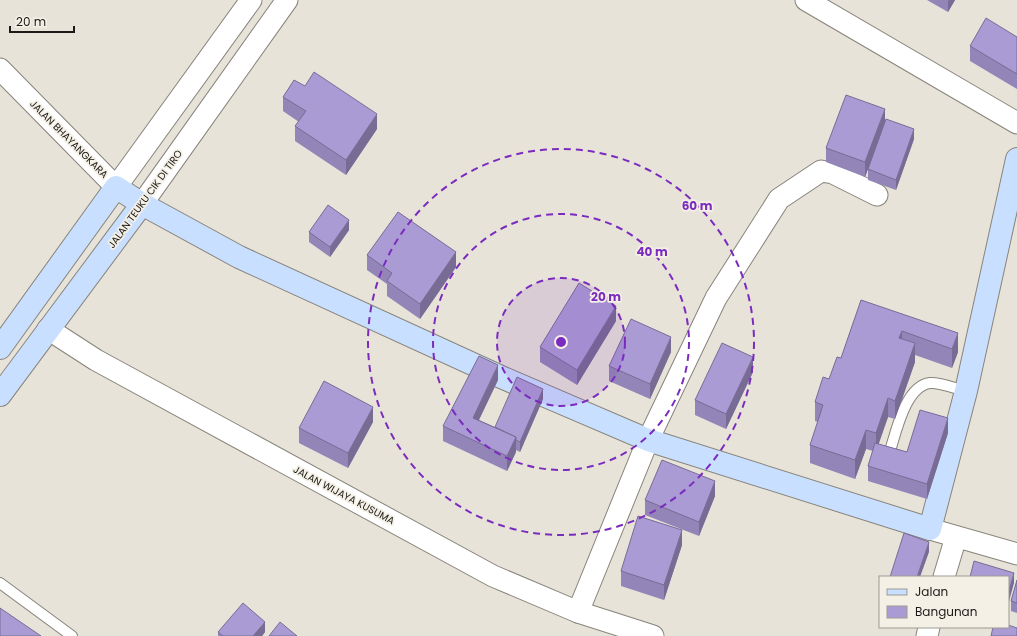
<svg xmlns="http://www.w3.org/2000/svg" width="1017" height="636" font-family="Poppins,sans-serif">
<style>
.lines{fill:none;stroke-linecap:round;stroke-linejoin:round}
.lane-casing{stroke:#88847b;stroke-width:12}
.street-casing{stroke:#88847b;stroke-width:23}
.secondary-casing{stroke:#88847b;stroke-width:24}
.lane{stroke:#fff;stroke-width:10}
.street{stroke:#fff;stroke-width:21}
.secondary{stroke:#c9dfff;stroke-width:22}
.wall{fill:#9385b7}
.shaded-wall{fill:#786c95}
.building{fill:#ab9bd5;stroke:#786c95}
.ring{fill:none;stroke:#7b2cbf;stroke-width:2;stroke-dasharray:7 5}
.labels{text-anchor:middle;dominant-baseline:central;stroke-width:3.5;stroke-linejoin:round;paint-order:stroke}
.street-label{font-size:10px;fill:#1b1a16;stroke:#f4f0e6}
.centre{fill:#7b2cbf;stroke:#f4f0e6;stroke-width:2}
.ring-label{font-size:12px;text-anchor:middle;font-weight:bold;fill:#7b2cbf;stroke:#f4f0e6;stroke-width:3.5;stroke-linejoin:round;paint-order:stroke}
</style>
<rect width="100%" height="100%" fill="#e7e3d9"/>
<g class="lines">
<g class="lane-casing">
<g id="lane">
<path d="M 889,454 C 896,433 905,386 930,383 C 939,382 957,389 966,391"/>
<path d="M 0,583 L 72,636"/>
</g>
</g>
<g class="street-casing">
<g id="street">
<path d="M 806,0 L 1017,123"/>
<path d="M 0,69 L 116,187 L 251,0"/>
<path d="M 142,204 L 287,0"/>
<path d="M 48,329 L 96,360 L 493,576 L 578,612 L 653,636"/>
<path d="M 930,529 L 1017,554"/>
<path d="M 944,577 L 956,537"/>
<path d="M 578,612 L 648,440 L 716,298 L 779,199 L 821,171 L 833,173 L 877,195"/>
<path d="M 927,636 L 929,627"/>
</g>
</g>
<g class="secondary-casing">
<g id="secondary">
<path d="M 0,348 L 116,187 L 142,204 L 239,257 L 501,377 L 648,440 L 930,529 L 966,391 L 1017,159"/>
<path d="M 0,395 L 142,204"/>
</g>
</g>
<use href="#lane" class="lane"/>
<use href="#street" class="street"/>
<use href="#secondary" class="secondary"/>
</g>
<g class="wall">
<path d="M 927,0 L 955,0 L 948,12 Z"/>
<path d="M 1017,37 L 1017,89 L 970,61 L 970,46 Z"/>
<path d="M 305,86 L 377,129 L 346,175 L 295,141 L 295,126 L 299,122 L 283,111 L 283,97 Z"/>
<path d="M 885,122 L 914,139 L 896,190 L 868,180 L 868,169 L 865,177 L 826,162 L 826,148 Z"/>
<path d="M 349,230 L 330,257 L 309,242 L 309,232 Z"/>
<path d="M 367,255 L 456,267 L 420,319 L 387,296 L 387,284 L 367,270 Z"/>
<path d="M 861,300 L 958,352 L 952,368 L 915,355 L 915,362 L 895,419 L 888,417 L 878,444 L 907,452 L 948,433 L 927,499 L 868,481 L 868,466 L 873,451 L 866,449 L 855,479 L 810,463 L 810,445 L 818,422 L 815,421 L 815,402 L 841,358 Z"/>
<path d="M 616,321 L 577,385 L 540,362 L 540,347 Z"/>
<path d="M 671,352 L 650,399 L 609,381 L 609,366 Z"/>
<path d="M 753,372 L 726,429 L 695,415 L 695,400 Z"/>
<path d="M 498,380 L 479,420 L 495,427 L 543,399 L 520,452 L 516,450 L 516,452 L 507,471 L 443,441 L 443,426 Z"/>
<path d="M 373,422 L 348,468 L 299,443 L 299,428 Z"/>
<path d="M 715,496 L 699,536 L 645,515 L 645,500 Z"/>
<path d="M 682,545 L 664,600 L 621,586 L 621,571 Z"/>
<path d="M 1017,580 L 1017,613 L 1011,611 L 1011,601 Z"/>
<path d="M 218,632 L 265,632 L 262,636 L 218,636 Z"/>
</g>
<g class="shaded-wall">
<path d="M 949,0 L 955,0 L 948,12 L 948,1 Z"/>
<path d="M 885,109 L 885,124 L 865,177 L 865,162 Z"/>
<path d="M 377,114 L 377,129 L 346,175 L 346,160 Z"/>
<path d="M 914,129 L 914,139 L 896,190 L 896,180 Z"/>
<path d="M 349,220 L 349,230 L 330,257 L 330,247 Z"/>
<path d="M 456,252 L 456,267 L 420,319 L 420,304 Z"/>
<path d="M 616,306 L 616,321 L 577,385 L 577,370 Z"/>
<path d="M 902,331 L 902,350 L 899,338 Z"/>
<path d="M 958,333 L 958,352 L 952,368 L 952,349 Z"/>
<path d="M 671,337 L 671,352 L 650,399 L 650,384 Z"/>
<path d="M 915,343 L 915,362 L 895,419 L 895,401 Z"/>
<path d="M 753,357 L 753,372 L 726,429 L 726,414 Z"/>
<path d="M 498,365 L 498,380 L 473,432 L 473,418 Z"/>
<path d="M 543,389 L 543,399 L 520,452 L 520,442 Z"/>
<path d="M 888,398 L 888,417 L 876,452 L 876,433 Z"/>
<path d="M 373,407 L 373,422 L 348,468 L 348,453 Z"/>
<path d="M 948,418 L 948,433 L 927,499 L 927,484 Z"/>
<path d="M 866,430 L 866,449 L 855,479 L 855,460 Z"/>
<path d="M 516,437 L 516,452 L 507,471 L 507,456 Z"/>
<path d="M 715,481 L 715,496 L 699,536 L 699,522 Z"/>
<path d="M 682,530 L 682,545 L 664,600 L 664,585 Z"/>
<path d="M 929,542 L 929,552 L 920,577 L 917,577 Z"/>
<path d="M 1014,573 L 1014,583 L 1008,605 L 1008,594 Z"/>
<path d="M 265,622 L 265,632 L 262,636 L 253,636 Z"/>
</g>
<g class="building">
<path d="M 986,18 L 1017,37 L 1017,74 L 970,46 Z"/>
<path d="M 314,72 L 377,114 L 346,160 L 295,126 L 306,111 L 283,97 L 294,80 L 305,86 Z"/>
<path d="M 846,95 L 885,109 L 865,162 L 826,148 Z"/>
<path d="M 886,119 L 914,129 L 896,180 L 868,169 Z"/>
<path d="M 328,205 L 349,220 L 330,247 L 309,232 Z"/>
<path d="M 398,212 L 456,252 L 420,304 L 387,281 L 392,273 L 367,255 Z"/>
<path d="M 579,283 L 616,306 L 577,370 L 540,347 Z"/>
<path d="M 861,300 L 958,333 L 952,349 L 902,331 L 899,338 L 915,343 L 895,401 L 888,398 L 876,433 L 866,430 L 855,460 L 810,445 L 823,405 L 815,402 L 823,377 L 829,379 L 837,357 L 841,358 Z"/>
<path d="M 631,319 L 671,337 L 650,384 L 609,366 Z"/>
<path d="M 722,343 L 753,357 L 726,414 L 695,400 Z"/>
<path d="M 479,356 L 498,365 L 473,418 L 516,437 L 507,456 L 443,426 Z"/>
<path d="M 517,377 L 543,389 L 520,442 L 516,440 L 516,437 L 495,427 Z"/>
<path d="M 324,381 L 373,407 L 348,453 L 299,428 Z"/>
<path d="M 920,410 L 948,418 L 927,484 L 868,466 L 875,443 L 907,452 Z"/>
<path d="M 662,460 L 715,481 L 699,522 L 645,500 Z"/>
<path d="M 638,516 L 682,530 L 664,585 L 621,571 Z"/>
<path d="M 904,533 L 929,542 L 917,577 L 890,577 Z"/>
<path d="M 974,561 L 1014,573 L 1008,594 L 1008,577 L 970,577 Z"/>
<path d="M 1017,580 L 1017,603 L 1011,601 Z"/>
<path d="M 243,603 L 265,622 L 253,636 L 223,636 L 218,632 Z"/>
<path d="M 0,608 L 41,636 L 0,636 Z"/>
<path d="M 280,622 L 297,636 L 269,636 Z"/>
<path d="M 1008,625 L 1017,628 L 1017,636 L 991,636 L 993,627 L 1008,627 Z"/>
</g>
<circle cx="561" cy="342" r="64" fill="#7b2cbf" fill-opacity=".12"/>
<g class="ring">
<circle cx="561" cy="342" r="64"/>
<circle cx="561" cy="342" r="128"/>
<circle cx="561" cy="342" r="193"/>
</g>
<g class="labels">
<g class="street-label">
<text transform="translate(69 139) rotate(45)">JALAN BHAYANGKARA</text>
<text transform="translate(145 199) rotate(-54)">JALAN TEUKU CIK DI TIRO</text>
<text transform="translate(344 495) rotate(28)">JALAN WIJAYA KUSUMA</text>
</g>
</g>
<circle cx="561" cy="342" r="6" class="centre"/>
<g class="ring-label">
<text x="697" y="210">60 m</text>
<text x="652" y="256">40 m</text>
<text x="606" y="301">20 m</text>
</g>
<rect x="879" y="576" width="130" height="52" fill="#f4f0e6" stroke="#9d9a93"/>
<rect x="887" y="589" width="20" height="6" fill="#c9dfff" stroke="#9d9a93"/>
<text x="915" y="596" font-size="12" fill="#1b1a16">Jalan</text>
<rect x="887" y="606" width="20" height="12" fill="#ab9bd5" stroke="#9d9a93"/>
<text x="915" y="616" font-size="12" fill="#1b1a16">Bangunan</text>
<path d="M10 26v6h64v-6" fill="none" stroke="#1b1a16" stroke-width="2"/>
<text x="16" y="26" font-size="12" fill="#1b1a16" stroke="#f4f0e6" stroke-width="3" paint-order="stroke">20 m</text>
</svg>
